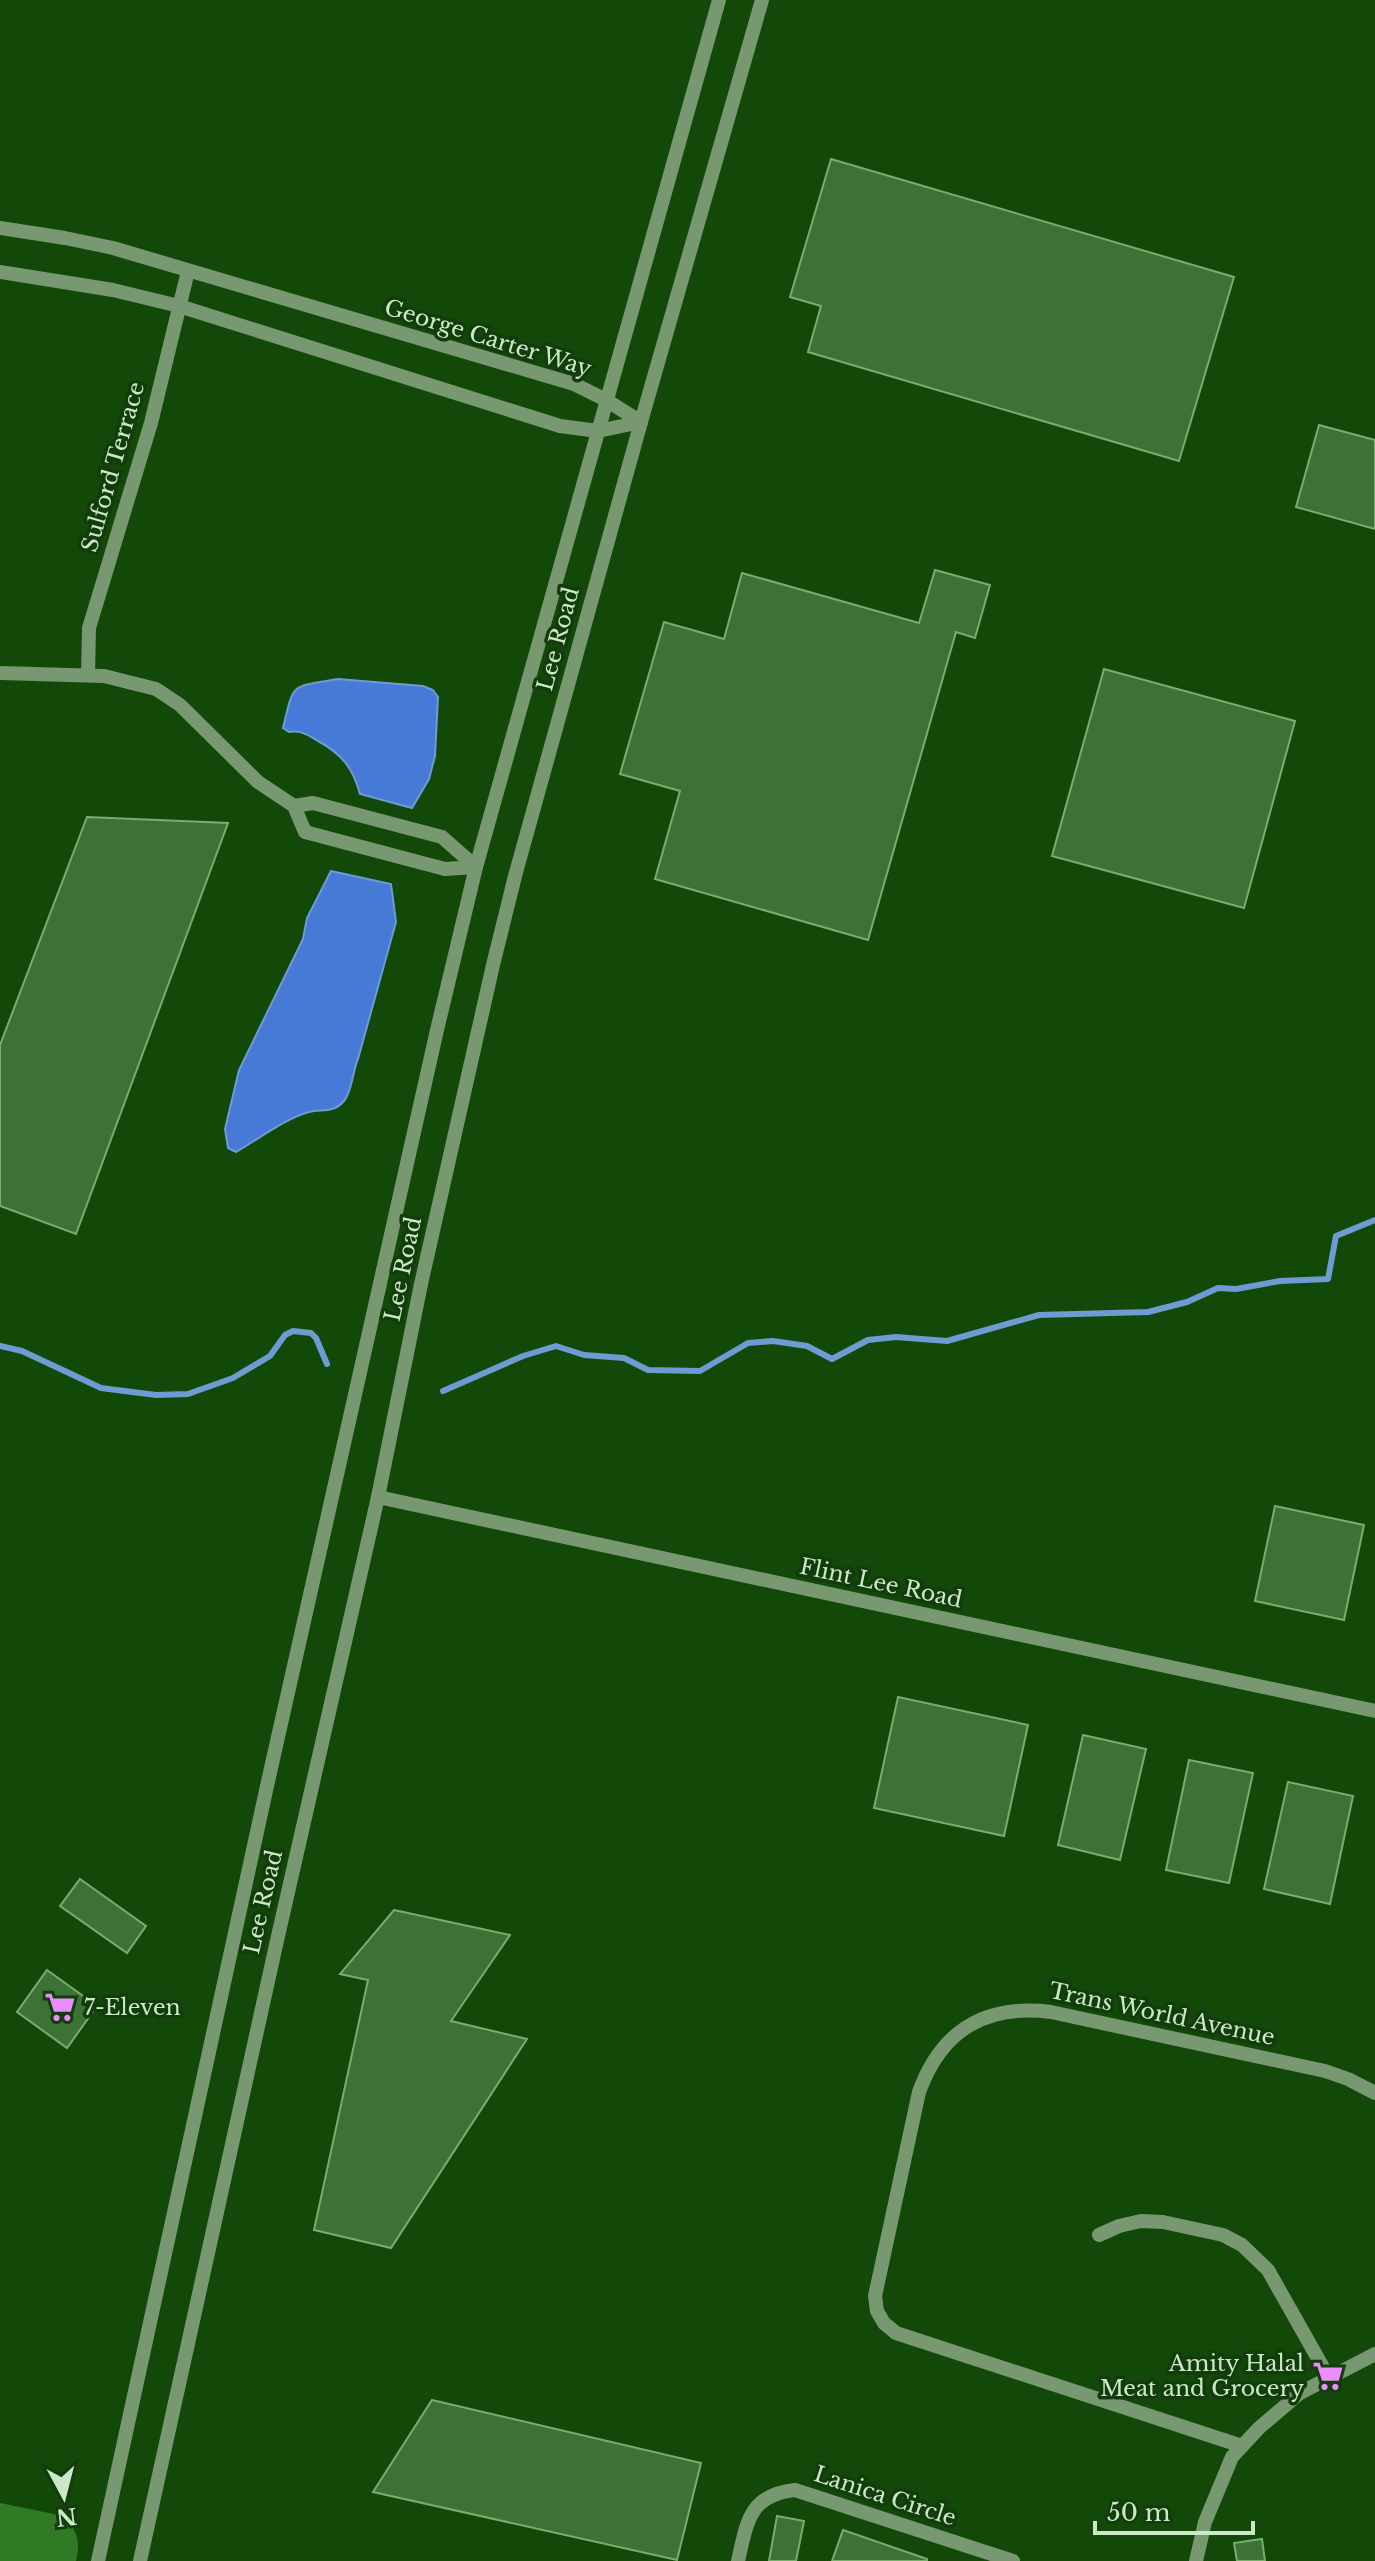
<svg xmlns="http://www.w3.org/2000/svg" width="1375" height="2561" font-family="'Libre Baskerville',serif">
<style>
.green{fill:#307925}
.water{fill:#467ad6;stroke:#6e9bd2;stroke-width:2}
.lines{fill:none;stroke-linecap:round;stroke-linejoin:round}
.stream{stroke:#6e9bd2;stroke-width:6}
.building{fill:#3c7234;stroke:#76ae6d;stroke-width:2}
.minor{stroke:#779871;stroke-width:14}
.labels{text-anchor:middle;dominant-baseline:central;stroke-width:7;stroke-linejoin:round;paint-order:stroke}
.street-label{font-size:22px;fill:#cce9c7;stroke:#133c0d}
.poi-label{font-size:22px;fill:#cce9c7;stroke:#133c0d;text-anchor:start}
</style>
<rect width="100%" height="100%" fill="#124908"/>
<path class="green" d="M 0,2503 L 64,2516 C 77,2531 81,2541 76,2561 L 0,2561 Z"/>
<g class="water">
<path d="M 338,679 L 423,686 L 433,690 L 438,697 L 435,756 L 429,779 L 412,808 L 360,794 C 353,768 342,754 318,741 C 308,735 301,730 289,732 L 283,728 C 294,682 290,687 338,679 Z"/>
<path d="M 331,871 L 391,884 L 396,922 L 358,1059 C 352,1073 352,1092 344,1101 C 334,1113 323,1109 309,1112 C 286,1118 257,1140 236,1152 L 228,1148 L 225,1129 L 239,1070 L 303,939 L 307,918 Z"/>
</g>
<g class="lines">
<g class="stream">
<path d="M 0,1346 L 22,1351 L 101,1388 L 156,1395 L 188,1394 L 233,1378 L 270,1356 L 285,1335 L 293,1331 L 311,1333 L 316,1338 L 327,1364"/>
<path d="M 443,1391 L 523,1356 L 556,1346 L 584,1355 L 624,1358 L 648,1370 L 700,1371 L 748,1343 L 773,1341 L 807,1346 L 832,1359 L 868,1340 L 896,1337 L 947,1341 L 1039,1315 L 1148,1312 L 1187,1302 L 1218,1288 L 1236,1289 L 1280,1281 L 1328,1279 L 1336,1236 L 1375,1220"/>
</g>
</g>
<g class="building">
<path d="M 831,159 L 1234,277 L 1179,461 L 808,352 L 821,306 L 790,297 Z"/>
<path d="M 1319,425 L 1375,440 L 1375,529 L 1296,507 Z"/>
<path d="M 935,570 L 990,585 L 975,638 L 956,632 L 868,940 L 655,879 L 680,791 L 620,774 L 664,622 L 724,639 L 742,573 L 919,623 Z"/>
<path d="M 1104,669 L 1295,721 L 1244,908 L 1052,856 Z"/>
<path d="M 87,817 L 228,823 L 76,1234 L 0,1206 L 0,1045 Z"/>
<path d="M 1275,1506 L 1364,1525 L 1344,1620 L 1255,1601 Z"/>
<path d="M 898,1697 L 1028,1725 L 1004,1836 L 874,1808 Z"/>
<path d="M 1083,1735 L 1146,1749 L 1120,1860 L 1058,1845 Z"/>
<path d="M 1189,1760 L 1253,1773 L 1229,1883 L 1166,1870 Z"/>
<path d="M 1288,1782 L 1353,1796 L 1330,1904 L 1264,1889 Z"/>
<path d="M 80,1879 L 146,1926 L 127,1953 L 60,1906 Z"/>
<path d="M 394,1910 L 510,1935 L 451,2021 L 527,2039 L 391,2248 L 314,2230 L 368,1980 L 340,1974 Z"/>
<path d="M 47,1970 L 97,2006 L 67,2048 L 17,2012 Z"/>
<path d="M 432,2400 L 701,2463 L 677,2560 L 373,2492 Z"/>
<path d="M 777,2516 L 804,2521 L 796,2561 L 769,2561 Z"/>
<path d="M 843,2530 L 927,2559 L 927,2561 L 832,2561 Z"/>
<path d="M 1262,2539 L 1265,2561 L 1237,2561 L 1234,2543 Z"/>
</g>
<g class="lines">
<g class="minor">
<path d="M 0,228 L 65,238 L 113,248 L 574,384 L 606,400 L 641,422"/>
<path d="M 0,272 L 113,290 L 179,306 L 560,426 L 598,431 L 641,422"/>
<path d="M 0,673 L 104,676 L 156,689 L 180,705 L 258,782 L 294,806 L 305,832 L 445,869 L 476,867"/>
<path d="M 88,675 L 89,628 L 151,423 L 188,271"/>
<path d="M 294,806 L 313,803 L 442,837 L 476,867"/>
<path d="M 378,1497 L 1375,1711"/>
<path d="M 1099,2235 L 1119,2226 L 1141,2221 L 1163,2222 L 1223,2235 L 1242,2245 L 1268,2270 L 1329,2378"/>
<path d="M 1242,2446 L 896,2333 L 884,2323 L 877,2311 L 875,2296 L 919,2092 C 942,2029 986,2004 1051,2012 L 1325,2071 L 1348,2079 L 1375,2093"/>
<path d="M 98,2561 L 267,1786 L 437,1030 L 476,867 L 719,0"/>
<path d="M 140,2561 L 276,1945 L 378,1497 L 421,1284 L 493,965 L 515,876 L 641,422 L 762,0"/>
<path d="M 738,2561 C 747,2522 749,2495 795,2490 L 1013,2561"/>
<path d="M 1196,2561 L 1205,2522 L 1232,2457 L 1259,2428 L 1300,2393 L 1375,2354"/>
</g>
</g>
<defs>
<g id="supermarket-bare" transform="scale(2.4)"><path d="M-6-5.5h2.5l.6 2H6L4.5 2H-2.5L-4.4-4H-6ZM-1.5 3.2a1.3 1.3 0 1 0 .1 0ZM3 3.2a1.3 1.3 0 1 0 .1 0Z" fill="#eb8dfc" stroke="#133c0d" stroke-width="2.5" paint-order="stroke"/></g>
</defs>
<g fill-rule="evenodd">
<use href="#supermarket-bare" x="60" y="2007"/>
<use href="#supermarket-bare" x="1328" y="2376"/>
</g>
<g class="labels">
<g class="street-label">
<text transform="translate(488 338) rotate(17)">George Carter Way</text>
<text transform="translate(113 467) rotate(-74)">Sulford Terrace</text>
<text transform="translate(558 639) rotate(-75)">Lee Road</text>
<text transform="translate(403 1269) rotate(-78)">Lee Road</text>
<text transform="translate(881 1583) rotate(12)">Flint Lee Road</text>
<text transform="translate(263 1902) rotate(-77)">Lee Road</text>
<text transform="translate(1162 2014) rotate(12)">Trans World Avenue</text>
<text transform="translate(885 2496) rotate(18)">Lanica Circle</text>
</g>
<g class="poi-label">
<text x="84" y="2007">7-Eleven</text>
<text x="1304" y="2363" text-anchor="end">Amity Halal<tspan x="1304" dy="25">Meat and Grocery</tspan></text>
</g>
</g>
<g transform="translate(64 2497) rotate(173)" stroke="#133c0d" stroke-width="6" paint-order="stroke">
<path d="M0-6L14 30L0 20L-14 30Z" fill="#cce9c7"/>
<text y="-12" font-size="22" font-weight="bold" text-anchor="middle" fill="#cce9c7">N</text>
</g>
<path d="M1095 2521v12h158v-12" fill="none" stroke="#cce9c7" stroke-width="4"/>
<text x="1107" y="2521" font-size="24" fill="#cce9c7" stroke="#133c0d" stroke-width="6" paint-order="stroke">50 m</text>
</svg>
